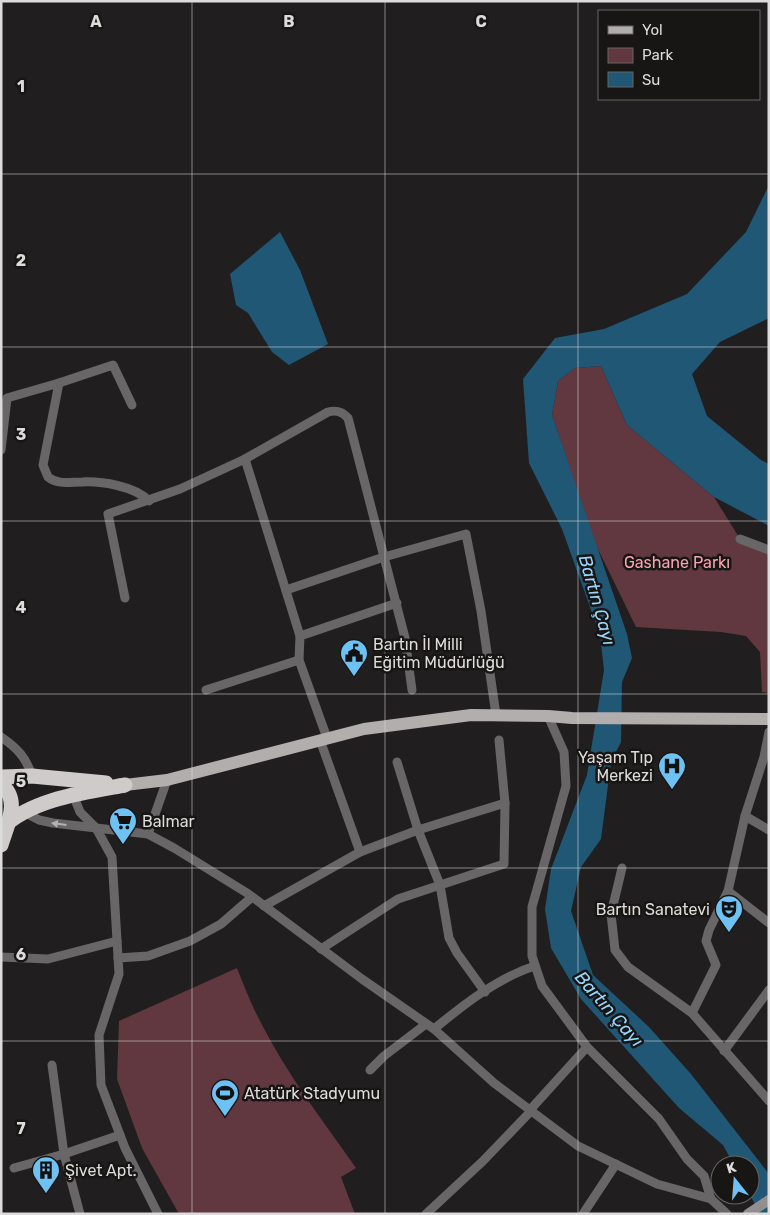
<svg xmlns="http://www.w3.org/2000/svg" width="770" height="1215" font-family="Rubik,sans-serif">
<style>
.green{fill:#61383f}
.water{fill:#205775}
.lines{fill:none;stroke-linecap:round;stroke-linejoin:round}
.street{stroke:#686666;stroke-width:9}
.secondary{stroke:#918f8f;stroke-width:10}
.primary{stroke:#b2aeae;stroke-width:12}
.highway{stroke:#cfcbcb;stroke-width:15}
.oneway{fill:#b4b2b2}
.grid{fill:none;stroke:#dddbdb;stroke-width:1;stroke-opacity:0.55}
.labels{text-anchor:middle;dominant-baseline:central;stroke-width:5;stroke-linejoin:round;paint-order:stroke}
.park-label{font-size:16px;fill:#faa2b0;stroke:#181515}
.poi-label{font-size:16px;fill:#dddbdb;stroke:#181515;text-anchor:start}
.water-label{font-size:18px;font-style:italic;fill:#97d6fd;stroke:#181515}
.grid-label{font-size:16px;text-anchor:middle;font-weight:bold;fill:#dddbdb;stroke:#181515;stroke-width:5;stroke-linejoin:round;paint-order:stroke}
</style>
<rect width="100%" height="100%" fill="#211e1f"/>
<g class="green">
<path d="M 601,366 L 627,425 L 714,497 L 740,539 L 769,550 L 769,693 L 762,692 L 760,652 L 746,636 L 721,632 L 636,627 L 595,543 L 552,415 L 558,381 L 575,368 Z"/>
<path d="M 237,968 C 244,986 251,1004 260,1021 C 286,1073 323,1121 356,1168 L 341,1177 L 355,1214 L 179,1214 L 142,1148 L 117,1079 L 119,1021 Z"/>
</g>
<g class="water">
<path d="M 769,185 L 769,318 L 720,342 L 692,374 L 707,416 L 761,460 L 769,464 L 769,526 L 714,497 L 627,425 L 601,366 L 575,368 L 558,381 L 552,415 L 627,634 L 632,658 L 622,682 L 621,742 L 611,762 L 601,839 L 581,867 L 571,911 L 593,975 L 649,1027 L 691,1074 L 769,1174 L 769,1214 L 760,1214 L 750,1195 L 750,1165 L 734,1165 L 723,1145 L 679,1108 L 581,999 L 551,948 L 545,909 L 551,869 L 587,775 L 604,670 L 600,635 L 562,529 L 529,463 L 523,379 L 555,338 L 604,329 L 687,294 L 746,232 Z"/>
<path d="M 280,232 L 300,270 L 328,344 L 289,365 L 272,352 L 248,313 L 236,305 L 230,274 Z"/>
</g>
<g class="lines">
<g class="street">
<path d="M 59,383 L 113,365 L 132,405"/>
<path d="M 1,450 L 7,398 L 59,383 L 43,465 L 48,477 C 58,485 69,482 82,482 C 101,481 135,486 149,501"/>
<path d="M 245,459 L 328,412 C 336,410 342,411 348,418 L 405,638 L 412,690"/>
<path d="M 740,539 L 769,550"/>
<path d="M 286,590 L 384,557 L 466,534 L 481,611 L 496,715"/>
<path d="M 125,598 L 108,514 L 180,489 L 245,459 L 300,636"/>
<path d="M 206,690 L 299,660"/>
<path d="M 548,716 L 564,752 L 566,786 L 532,907 L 532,956 L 542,986 L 587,1047 L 659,1119 L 687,1159 L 704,1176 L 711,1199"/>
<path d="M 1,737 C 17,748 26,757 32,776"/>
<path d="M 327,738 L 299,660 L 300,636 L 397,603"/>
<path d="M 320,740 L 360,852"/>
<path d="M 397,762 L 418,830 L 440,885 L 449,938 L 457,953 L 485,992"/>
<path d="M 72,792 L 80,812 L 96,828 L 112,857 L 119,974 L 99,1035 L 101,1085 L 125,1148 L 158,1214"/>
<path d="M 22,811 L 39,820 L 53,823 L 148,834 L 174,848 L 247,893 L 362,979 L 434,1029 L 494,1083 L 578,1146 L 657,1184 L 711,1199 L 727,1214"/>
<path d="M 745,816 L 769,830"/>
<path d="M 148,834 L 167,780"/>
<path d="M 622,868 L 611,914 L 615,950 L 628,967 L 692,1013 L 769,1101"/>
<path d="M 728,891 L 769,923"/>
<path d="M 264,906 L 360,852 L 418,830 L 505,803"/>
<path d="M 321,949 L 398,899 L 504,864 L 505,803 L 499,740"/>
<path d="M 1,957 L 48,959 L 117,941"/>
<path d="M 118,958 L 148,956 L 190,941 L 221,924 L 252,897"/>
<path d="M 692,1013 L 716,965 L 706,941 L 709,930 L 728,891 L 745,816 L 764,757 L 769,732"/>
<path d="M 434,1029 C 463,1005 499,977 535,966"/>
<path d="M 724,1051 L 769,990"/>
<path d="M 52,1065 L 64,1154 L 80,1214"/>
<path d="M 370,1070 L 384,1056 L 426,1024"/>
<path d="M 14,1168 L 64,1154 L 120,1135"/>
<path d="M 426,1214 L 483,1161 L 531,1111 L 530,1110 L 587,1047"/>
<path d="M 583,1214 L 616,1164"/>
</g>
<path class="secondary" d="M 748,1214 L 769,1200"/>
<path class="primary" d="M 125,785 L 167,780 L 364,729 L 471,715 L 548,716 L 572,718 L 769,719"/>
<g class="highway">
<path d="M 1,777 L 32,776 L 106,783"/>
<path d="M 1,784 C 21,800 7,825 1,845"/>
<path d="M 1,829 C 30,799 86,792 125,785"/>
</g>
</g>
<defs><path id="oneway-solid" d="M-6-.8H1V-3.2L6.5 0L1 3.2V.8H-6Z" transform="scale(1.25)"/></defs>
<use class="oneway" href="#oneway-solid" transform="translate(59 824) rotate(-173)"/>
<path class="grid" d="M 192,1 L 192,1214M 385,1 L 385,1214M 578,1 L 578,1214M 1,174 L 769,174M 1,347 L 769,347M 1,521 L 769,521M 1,694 L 769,694M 1,868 L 769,868M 1,1041 L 769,1041"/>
<defs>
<g id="civic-pin" transform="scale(1.4375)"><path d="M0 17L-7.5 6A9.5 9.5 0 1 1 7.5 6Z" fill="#6ec2f3" stroke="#181515"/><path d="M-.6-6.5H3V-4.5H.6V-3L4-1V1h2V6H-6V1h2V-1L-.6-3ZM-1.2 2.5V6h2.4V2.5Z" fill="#111"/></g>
<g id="hospital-pin" transform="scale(1.4375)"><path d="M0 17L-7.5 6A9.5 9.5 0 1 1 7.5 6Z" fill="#6ec2f3" stroke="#181515"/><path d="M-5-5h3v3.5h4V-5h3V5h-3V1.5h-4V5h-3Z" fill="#111"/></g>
<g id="supermarket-pin" transform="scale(1.4375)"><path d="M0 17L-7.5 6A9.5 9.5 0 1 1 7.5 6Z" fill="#6ec2f3" stroke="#181515"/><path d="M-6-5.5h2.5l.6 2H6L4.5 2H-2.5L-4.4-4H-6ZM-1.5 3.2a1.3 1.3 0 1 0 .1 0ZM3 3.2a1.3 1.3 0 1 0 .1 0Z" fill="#111"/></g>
<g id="theatre-pin" transform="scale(1.4375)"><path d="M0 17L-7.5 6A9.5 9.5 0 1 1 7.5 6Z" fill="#6ec2f3" stroke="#181515"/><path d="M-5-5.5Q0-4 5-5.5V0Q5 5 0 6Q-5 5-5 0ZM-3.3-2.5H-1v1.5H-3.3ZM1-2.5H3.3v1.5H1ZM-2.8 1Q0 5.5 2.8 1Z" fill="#111"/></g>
<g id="stadium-pin" transform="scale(1.4375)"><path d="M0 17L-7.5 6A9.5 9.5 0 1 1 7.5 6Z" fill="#6ec2f3" stroke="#181515"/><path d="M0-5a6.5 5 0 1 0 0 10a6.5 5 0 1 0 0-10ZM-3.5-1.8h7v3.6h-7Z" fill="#111"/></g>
<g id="building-pin" transform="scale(1.4375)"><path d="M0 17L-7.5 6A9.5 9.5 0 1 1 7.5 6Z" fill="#6ec2f3" stroke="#181515"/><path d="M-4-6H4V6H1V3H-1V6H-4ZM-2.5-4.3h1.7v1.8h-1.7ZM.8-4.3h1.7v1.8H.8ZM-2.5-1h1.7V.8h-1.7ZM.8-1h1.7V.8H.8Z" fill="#111"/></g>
</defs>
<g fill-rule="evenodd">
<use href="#civic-pin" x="354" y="653"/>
<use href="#hospital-pin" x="672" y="766"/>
<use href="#supermarket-pin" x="123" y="821"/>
<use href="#theatre-pin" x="729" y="909"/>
<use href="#stadium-pin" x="225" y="1093"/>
<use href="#building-pin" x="46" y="1170"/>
</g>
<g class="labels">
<g class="park-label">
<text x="677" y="562">Gashane Parkı</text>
</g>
<g class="poi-label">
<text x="373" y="644">Bartın İl Milli<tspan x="373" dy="18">Eğitim Müdürlüğü</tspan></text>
<text x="653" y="757" text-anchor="end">Yaşam Tıp<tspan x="653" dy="18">Merkezi</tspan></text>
<text x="142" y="821">Balmar</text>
<text x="710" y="909" text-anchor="end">Bartın Sanatevi</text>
<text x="244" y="1093">Atatürk Stadyumu</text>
<text x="65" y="1170">Şivet Apt.</text>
</g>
<g class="water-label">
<text transform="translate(597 600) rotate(74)">Bartın Çayı</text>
<text transform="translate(609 1009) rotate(49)">Bartın Çayı</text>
</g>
</g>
<g class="grid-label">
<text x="96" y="27">A</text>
<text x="289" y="27">B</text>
<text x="481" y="27">C</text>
<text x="21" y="92">1</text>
<text x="21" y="266">2</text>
<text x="21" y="440">3</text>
<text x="21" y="613">4</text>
<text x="21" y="787">5</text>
<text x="21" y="960">6</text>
<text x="21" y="1134">7</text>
</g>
<rect width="770" height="1215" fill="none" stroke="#dddbdb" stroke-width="5"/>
<rect x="598" y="10" width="162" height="90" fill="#181515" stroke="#676464"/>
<rect x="608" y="26" width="25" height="8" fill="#b2aeae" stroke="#676464"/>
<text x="642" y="35" font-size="15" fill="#dddbdb">Yol</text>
<rect x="608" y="48" width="25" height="15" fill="#61383f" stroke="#676464"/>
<text x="642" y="60" font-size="15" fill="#dddbdb">Park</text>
<rect x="608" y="72" width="25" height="15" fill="#205775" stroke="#676464"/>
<text x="642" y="85" font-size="15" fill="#dddbdb">Su</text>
<g transform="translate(735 1180) rotate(343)"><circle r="24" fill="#181515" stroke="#676464"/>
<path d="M0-4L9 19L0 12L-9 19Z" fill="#6ec2f3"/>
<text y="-8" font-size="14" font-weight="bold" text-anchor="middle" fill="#dddbdb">K</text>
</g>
</svg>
